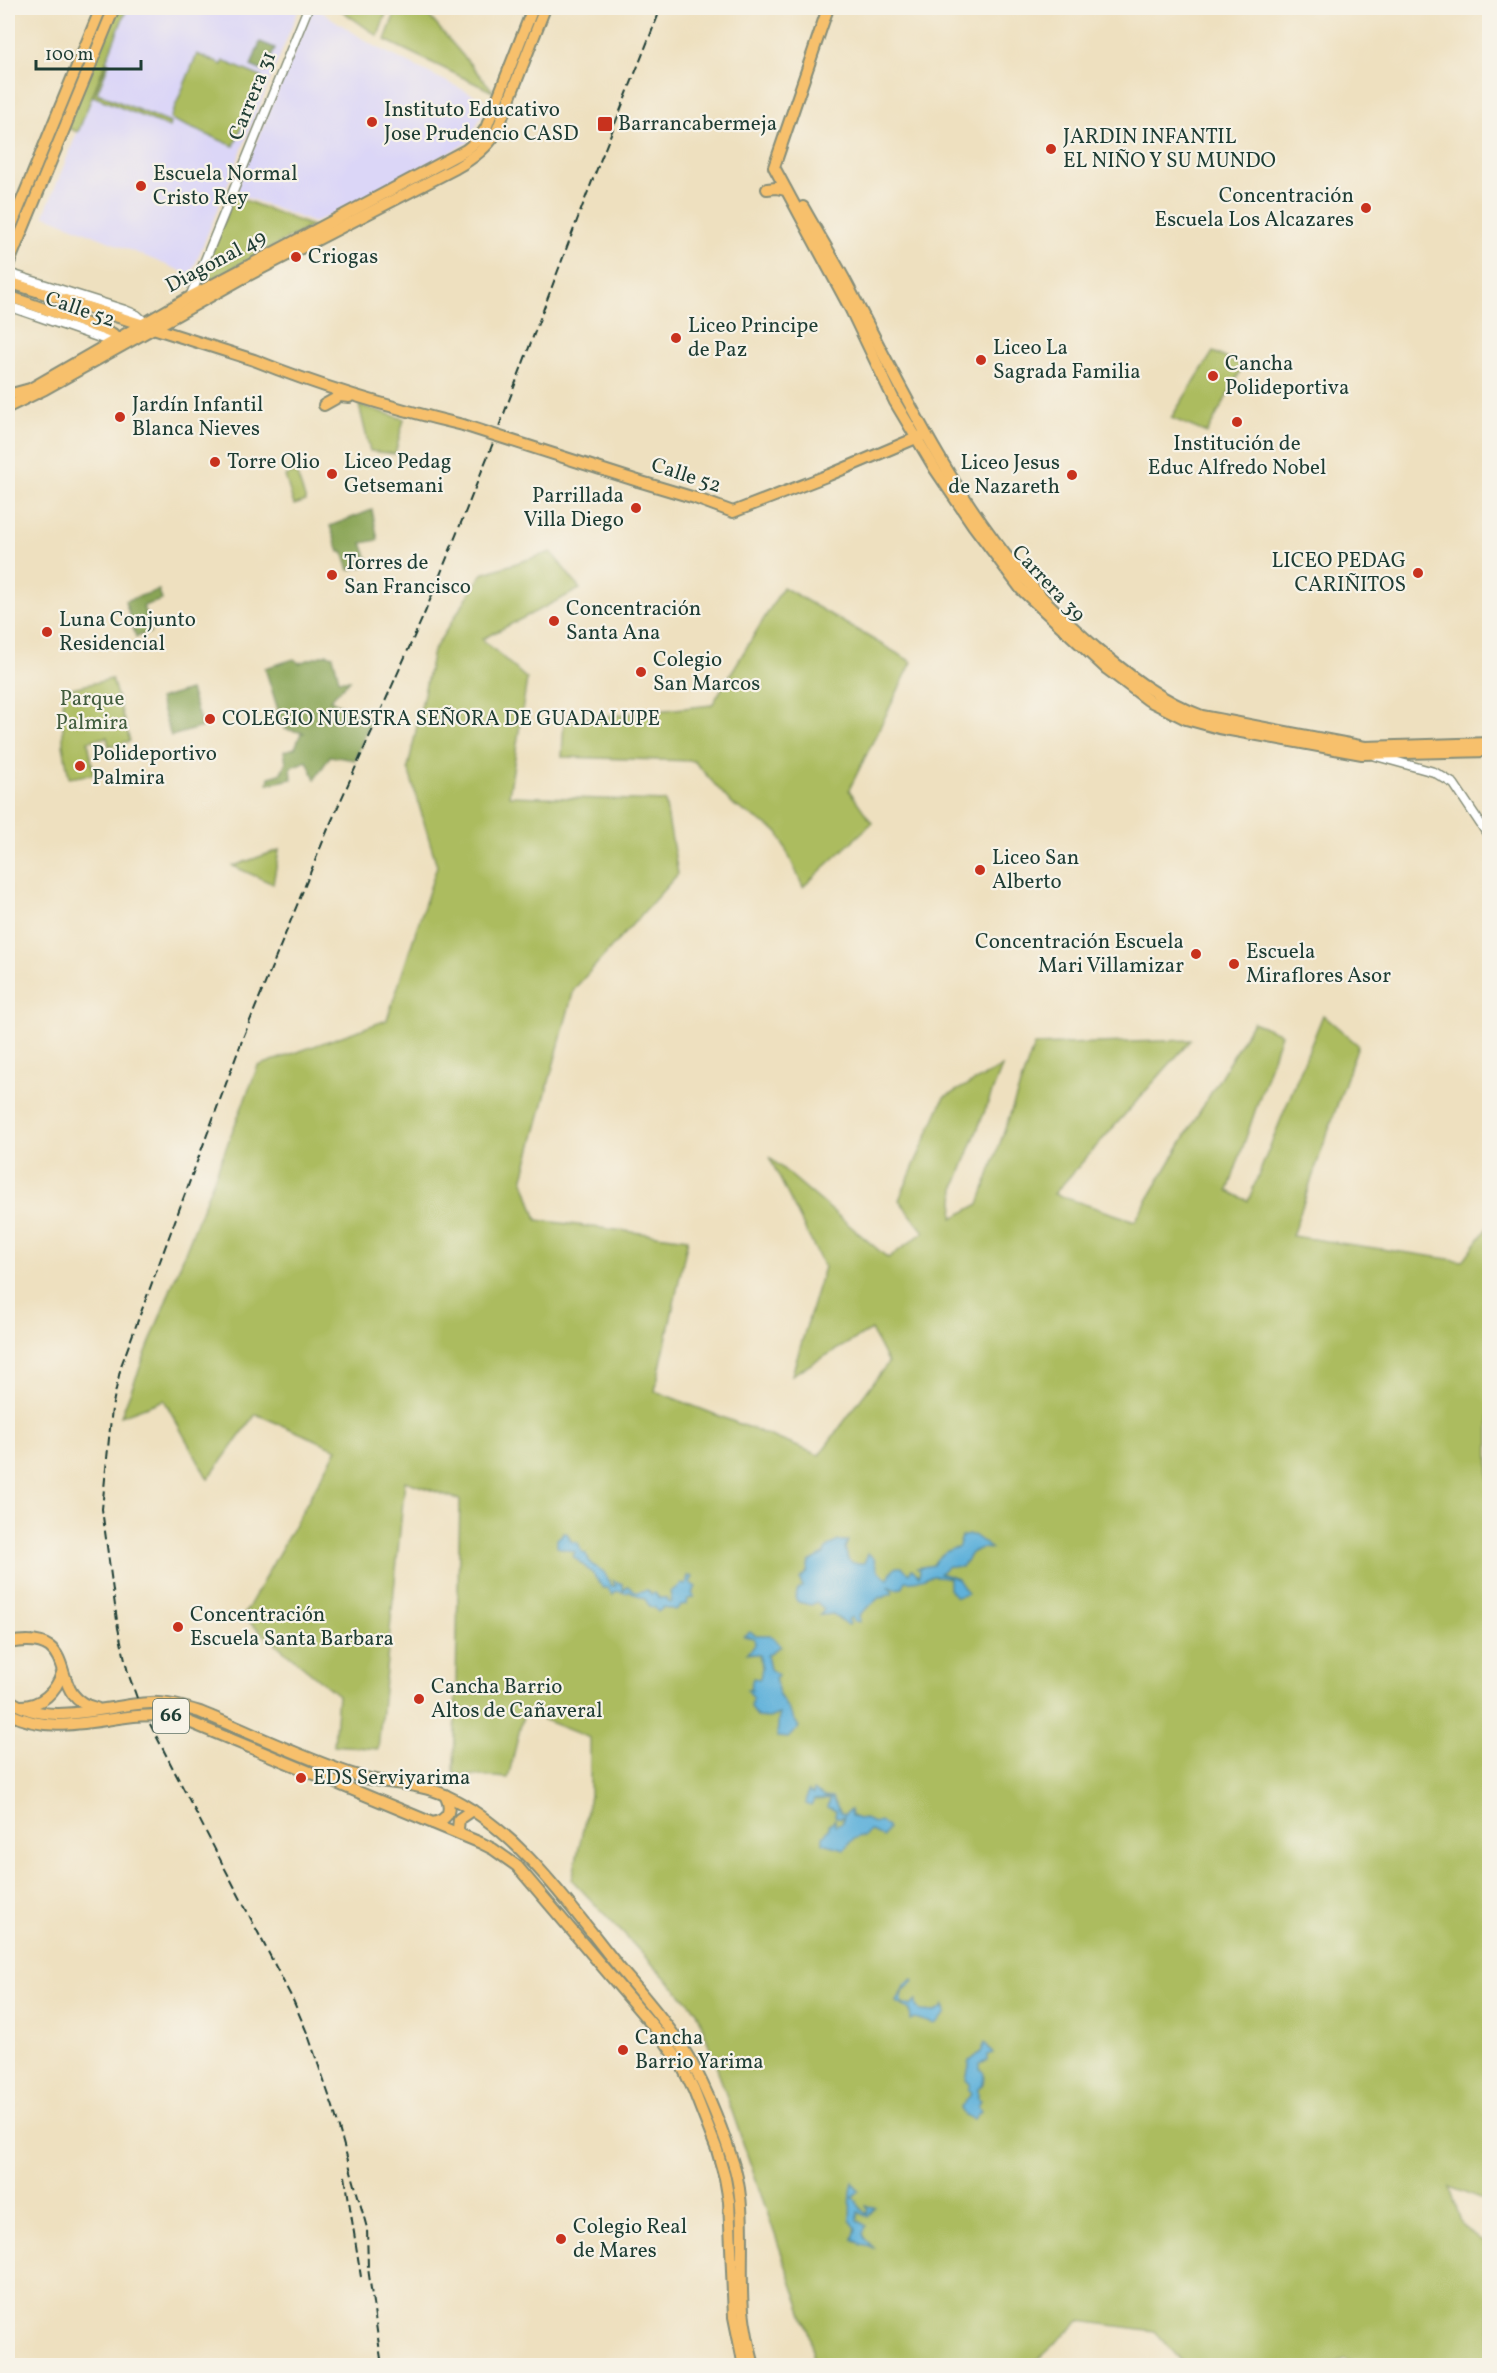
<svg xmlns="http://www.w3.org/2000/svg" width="1497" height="2373" font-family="Vollkorn,serif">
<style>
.built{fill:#dbd6f7}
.green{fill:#acbc5e;stroke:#667c49;stroke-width:1.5}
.forest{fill:#89a455;stroke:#547044;stroke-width:1.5}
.water{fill:#5fb1da;stroke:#3f7787;stroke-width:1.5}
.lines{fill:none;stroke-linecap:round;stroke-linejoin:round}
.minor-casing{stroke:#868e7a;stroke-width:11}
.major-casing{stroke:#868e7a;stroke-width:14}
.minor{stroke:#fff;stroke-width:8}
.major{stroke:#f7c06c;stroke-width:10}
.rail{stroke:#1f3d34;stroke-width:2;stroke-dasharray:9 4.5;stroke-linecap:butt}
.major-bridge-casing{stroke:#868e7a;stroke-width:14;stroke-linecap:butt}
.major-bridge{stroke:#f7c06c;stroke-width:10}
.poi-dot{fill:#c8321e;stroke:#f7f3e8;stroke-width:2}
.labels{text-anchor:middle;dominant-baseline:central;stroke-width:4.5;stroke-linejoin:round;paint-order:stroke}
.shield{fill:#f7f3e8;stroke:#60746a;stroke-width:1.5}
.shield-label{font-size:20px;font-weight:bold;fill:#1f3d34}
.street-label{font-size:21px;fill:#1f3d34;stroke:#f7f3e8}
.poi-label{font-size:21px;fill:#1f3d34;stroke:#f7f3e8;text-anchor:start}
.park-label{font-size:21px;fill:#425d3e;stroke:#f7f3e8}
</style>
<rect width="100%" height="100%" fill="#f7f3e8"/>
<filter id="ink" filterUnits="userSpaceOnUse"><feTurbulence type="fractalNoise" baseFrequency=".0167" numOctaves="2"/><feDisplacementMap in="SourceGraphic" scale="12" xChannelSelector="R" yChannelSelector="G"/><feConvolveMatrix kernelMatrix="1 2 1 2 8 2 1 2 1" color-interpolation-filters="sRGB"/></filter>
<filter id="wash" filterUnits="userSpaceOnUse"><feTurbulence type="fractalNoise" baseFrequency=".008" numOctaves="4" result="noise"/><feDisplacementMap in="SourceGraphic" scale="24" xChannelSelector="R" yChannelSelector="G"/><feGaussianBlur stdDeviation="1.35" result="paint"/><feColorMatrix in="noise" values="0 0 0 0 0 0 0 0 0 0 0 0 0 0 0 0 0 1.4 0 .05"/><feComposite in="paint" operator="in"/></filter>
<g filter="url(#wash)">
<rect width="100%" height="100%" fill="#eee0bf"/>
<g class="built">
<path d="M 127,8 L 295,8 L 299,9 L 191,275 L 44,215 Z"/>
<path d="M 313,8 L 316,8 L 372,45 L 488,102 L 469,142 L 314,223 L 235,193 Z"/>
</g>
<g class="green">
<path d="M 114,8 L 127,8 L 78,132 L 65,127 Z"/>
<path d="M 338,8 L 388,8 L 378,36 Z"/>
<path d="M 397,8 L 422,8 L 495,93 L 385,40 Z"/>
<path d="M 197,54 L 222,65 L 223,61 L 261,77 L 234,146 L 170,119 Z"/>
<path d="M 107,62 L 109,63 L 97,93 L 170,123 L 169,127 L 93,96 Z"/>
<path d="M 234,196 L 312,226 L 195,288 Z"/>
<path d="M 1213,352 L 1243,366 L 1207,433 L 1171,418 Z"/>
<path d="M 359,405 L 404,419 L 395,454 L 370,451 Z"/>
<path d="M 296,472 L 306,501 L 294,505 L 285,476 Z"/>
<path d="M 551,552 L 580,589 L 482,639 L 527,679 L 509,796 L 665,801 L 678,874 L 574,989 L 523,1178 L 537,1220 L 688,1239 L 655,1391 L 819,1455 L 888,1363 L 871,1330 L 792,1375 L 824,1267 L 769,1157 L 888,1258 L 924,1232 L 899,1200 L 944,1097 L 1002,1067 L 955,1187 L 953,1218 L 979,1204 L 1034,1045 L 1191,1040 L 1054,1194 L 1135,1221 L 1253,1022 L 1281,1034 L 1228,1191 L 1248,1201 L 1323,1015 L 1358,1045 L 1292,1236 L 1463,1261 L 1489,1225 L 1489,2203 L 1450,2187 L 1462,2225 L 1489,2247 L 1489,2365 L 1364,2366 L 1344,2359 L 1328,2366 L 1185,2365 L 1155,2331 L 1080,2321 L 1031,2365 L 813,2365 L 811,2338 L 697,2011 L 572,1880 L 590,1796 L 590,1738 L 524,1712 L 508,1778 L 454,1774 L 460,1500 L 405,1481 L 378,1749 L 334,1745 L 338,1695 L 243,1617 L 337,1449 L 256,1414 L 208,1479 L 164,1400 L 121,1416 L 258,1066 L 387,1020 L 437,866 L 408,768 L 433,651 L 482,574 Z"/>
<path d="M 783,587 L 912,662 L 849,790 L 872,823 L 803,887 L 778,832 L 732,804 L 694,761 L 562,757 L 564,721 L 712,705 Z"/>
<path d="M 112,679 L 130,741 L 109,746 L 107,737 L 88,741 L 94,774 L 69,778 L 63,745 L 63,690 Z"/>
<path d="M 279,850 L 273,884 L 233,866 Z"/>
</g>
<g class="forest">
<path d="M 260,42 L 275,48 L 265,72 L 251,66 Z"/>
<path d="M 372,510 L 378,540 L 362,543 L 370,565 L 349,570 L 343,552 L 339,552 L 330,526 Z"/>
<path d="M 159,590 L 162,600 L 143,606 L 151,632 L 136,637 L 125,601 Z"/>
<path d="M 327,654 L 333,656 L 339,680 L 350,680 L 330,700 L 371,720 L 355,760 L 330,756 L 315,779 L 307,761 L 291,767 L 292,779 L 268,784 L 269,777 L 280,774 L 286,763 L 284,751 L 295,748 L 301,733 L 305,733 L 284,729 L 265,668 L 294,659 L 299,663 Z"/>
<path d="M 190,690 L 202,727 L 171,736 L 159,699 Z"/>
</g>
<g class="water">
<path d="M 564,1533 L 567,1533 L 571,1541 L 578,1543 L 581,1551 L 586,1554 L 591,1564 L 604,1572 L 611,1586 L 616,1586 L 612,1580 L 623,1584 L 623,1591 L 628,1586 L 636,1592 L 647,1590 L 651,1594 L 655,1593 L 659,1598 L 666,1598 L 669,1603 L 672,1602 L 670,1592 L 682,1584 L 686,1585 L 688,1576 L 693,1577 L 690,1583 L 696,1587 L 692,1593 L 694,1597 L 688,1599 L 687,1604 L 681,1605 L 676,1610 L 664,1607 L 658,1612 L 654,1607 L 650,1607 L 645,1599 L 630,1591 L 626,1593 L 616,1591 L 613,1595 L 607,1588 L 603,1588 L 593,1574 L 573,1556 L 575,1552 L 557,1547 L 557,1539 Z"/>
<path d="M 968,1535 L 973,1535 L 992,1549 L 981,1548 L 971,1553 L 962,1567 L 948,1566 L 940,1573 L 958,1579 L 968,1594 L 956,1597 L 949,1589 L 949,1578 C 926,1571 922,1584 906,1581 L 902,1588 L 894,1589 L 888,1586 L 893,1593 L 882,1598 L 880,1597 L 859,1615 L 860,1622 L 853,1621 L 852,1617 L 848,1619 L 850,1624 L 847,1625 L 833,1614 L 820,1615 L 824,1610 L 817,1602 L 811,1605 L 798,1602 L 795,1598 L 798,1590 L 802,1587 L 800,1579 L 807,1572 L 809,1562 L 824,1554 L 826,1549 L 838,1541 L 848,1541 L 845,1548 L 848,1559 L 853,1563 L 864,1563 L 868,1553 L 875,1560 L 874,1561 L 878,1571 L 888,1579 L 891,1572 L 896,1567 L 902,1567 L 909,1573 L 912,1569 L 919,1576 L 920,1570 L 917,1568 L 933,1565 C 937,1557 948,1548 958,1548 L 962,1537 Z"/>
<path d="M 750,1632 L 756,1635 L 770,1635 L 781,1646 L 767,1655 L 770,1669 L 778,1675 L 775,1678 L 779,1695 L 799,1727 L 788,1738 L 777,1737 L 779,1714 L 769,1718 L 757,1717 L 751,1707 L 753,1698 L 747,1690 L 752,1690 L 750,1688 L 753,1678 L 760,1679 L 762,1667 L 759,1655 L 747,1653 L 755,1644 L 754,1638 L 744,1636 Z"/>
<path d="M 814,1790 L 824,1797 L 832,1798 L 841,1813 L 845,1814 L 850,1810 L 851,1816 L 859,1819 L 863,1818 L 874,1823 L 880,1821 L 888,1828 L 883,1837 L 869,1830 L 864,1837 L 860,1836 L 853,1839 L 844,1849 L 823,1843 L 823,1836 L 829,1829 L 829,1825 L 835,1819 L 835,1825 L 842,1823 L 844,1816 L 840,1818 L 835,1816 L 836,1811 L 828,1807 L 830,1799 L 814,1800 L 811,1806 L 806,1804 L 808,1791 L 813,1794 Z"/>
<path d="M 913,1979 L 914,1981 L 902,1992 L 902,2003 L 911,2006 L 916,2000 L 916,2006 L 920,2011 L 935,2012 L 943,2008 L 944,2003 L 946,2013 L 935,2024 L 915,2018 L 911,2020 L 910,2010 L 897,2002 L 904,1986 Z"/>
<path d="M 985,2043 L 993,2053 L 987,2055 L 987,2061 L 980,2064 L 980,2069 L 984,2073 L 983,2085 L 978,2089 L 978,2098 L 981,2100 L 978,2107 L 981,2111 L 974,2119 L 964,2115 L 960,2109 L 971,2094 L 968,2090 L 970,2084 L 966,2080 L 970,2061 L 981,2052 Z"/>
<path d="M 853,2182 L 858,2190 L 853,2197 C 858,2202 860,2211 867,2214 L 868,2210 L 866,2206 L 875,2207 L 868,2217 L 858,2212 L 858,2220 L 866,2226 L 863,2233 L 865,2239 L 874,2248 L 861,2245 L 853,2239 L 856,2228 L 850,2220 C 851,2207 849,2195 853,2182 Z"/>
</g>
</g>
<g filter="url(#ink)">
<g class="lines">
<g class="minor-casing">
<g id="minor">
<path d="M 8,273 L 125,310 L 137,315 L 149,326"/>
<path d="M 190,297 L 308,8"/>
<path d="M 8,306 L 115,343"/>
<path d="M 1376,756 L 1434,772 L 1454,784 L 1490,838"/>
</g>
</g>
<g class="major-casing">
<g id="major">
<path d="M 828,8 L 774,167 L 851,310 L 895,402 L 935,469 L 973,525 L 1021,589 L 1107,669 L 1148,700 L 1186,719 L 1219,728 L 1362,754 L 1490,751"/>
<path d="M 767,189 L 776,188 L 786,190"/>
<path d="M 803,207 C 818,234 834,259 848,286 C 901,388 951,494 1027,581 C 1048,605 1072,627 1096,648 C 1130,676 1161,701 1202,716 L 1365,747 L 1490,743"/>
<path d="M 8,234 L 101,8"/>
<path d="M 8,265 L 114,8"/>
<path d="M 8,282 L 254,360 C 321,387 392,408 463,425"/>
<path d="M 8,296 L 104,330 L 113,334 L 120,343"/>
<path d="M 8,395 L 30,389 L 190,297 L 466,150 L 478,140 L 486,128 L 533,8"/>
<path d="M 324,405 L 340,396 L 349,397"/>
<path d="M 8,407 L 45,389 L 243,278 L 456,168 C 472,159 486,149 496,133 L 545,8"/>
<path d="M 638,481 L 695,498 L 733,512 L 829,475 L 921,436"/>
<path d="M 8,1643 C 86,1628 43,1697 96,1708"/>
<path d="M 8,1699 C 48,1729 105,1705 150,1703 C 167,1702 184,1707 200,1712 C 252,1733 304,1759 358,1776 C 387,1785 417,1782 445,1795 C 517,1828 570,1906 618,1966 C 643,1996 670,2026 690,2060 C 707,2089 725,2136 735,2169 C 747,2214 739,2264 743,2310 C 745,2329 749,2347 754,2366"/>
<path d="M 21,1706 C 41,1706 56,1692 62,1673"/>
<path d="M 8,1713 C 64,1742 118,1707 177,1717 L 481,1843 L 493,1849 L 517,1866 L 659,2033 L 681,2064 L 694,2091 L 717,2150 L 725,2178 L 729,2201 L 734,2317 L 744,2366"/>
<path d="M 433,1823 C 450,1819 452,1809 445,1795"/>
<path d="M 460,1834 L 458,1829 L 459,1819 L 472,1810"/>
</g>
</g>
<use href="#minor" class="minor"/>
<use href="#major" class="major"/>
<g class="rail">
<path d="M 137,1698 L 128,1673 L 118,1628 L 102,1509 L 112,1408 L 121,1366 L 243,1038 L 328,829 L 426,610 L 491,448 L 587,194 L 661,8"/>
<path d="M 150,1724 L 293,2000 L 308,2035 L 333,2107 L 367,2228 L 368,2268 L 382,2366"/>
<path d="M 345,2176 L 361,2277"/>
</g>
<g class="major-bridge-casing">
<path id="major-bridge" d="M 463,425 L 638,481"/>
</g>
<use href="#major-bridge" class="major-bridge"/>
</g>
</g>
<g class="poi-dot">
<circle cx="372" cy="122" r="6"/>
<rect x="597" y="116" width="16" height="16" rx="3"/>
<circle cx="1051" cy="149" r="6"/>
<circle cx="141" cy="186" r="6"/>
<circle cx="1366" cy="208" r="6"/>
<circle cx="296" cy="257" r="6"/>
<circle cx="676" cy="338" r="6"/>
<circle cx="981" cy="360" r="6"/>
<circle cx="1213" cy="376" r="6"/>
<circle cx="120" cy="417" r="6"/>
<circle cx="1237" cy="422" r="6"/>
<circle cx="215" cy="462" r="6"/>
<circle cx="332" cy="474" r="6"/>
<circle cx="1072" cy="475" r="6"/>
<circle cx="636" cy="508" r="6"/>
<circle cx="1418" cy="573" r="6"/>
<circle cx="332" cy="575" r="6"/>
<circle cx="554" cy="621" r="6"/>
<circle cx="47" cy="632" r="6"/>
<circle cx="641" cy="672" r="6"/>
<circle cx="210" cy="719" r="6"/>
<circle cx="80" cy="766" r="6"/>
<circle cx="980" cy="870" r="6"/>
<circle cx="1196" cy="954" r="6"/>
<circle cx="1234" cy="964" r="6"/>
<circle cx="178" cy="1627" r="6"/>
<circle cx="419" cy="1699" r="6"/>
<circle cx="301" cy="1778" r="6"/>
<circle cx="623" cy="2050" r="6"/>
<circle cx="561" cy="2239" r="6"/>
</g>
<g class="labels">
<rect class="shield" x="153" y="1699" width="36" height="34" rx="4.5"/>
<g class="shield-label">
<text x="171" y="1716">66</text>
</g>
<g class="street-label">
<text transform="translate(253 96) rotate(-68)">Carrera 31</text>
<text transform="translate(216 262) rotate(-28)">Diagonal 49</text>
<text transform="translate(80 310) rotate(19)">Calle 52</text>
<text transform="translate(686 476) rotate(18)">Calle 52</text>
<text transform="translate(1048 584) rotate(47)">Carrera 39</text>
</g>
<g class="poi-label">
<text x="384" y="110">Instituto Educativo<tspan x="384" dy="24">Jose Prudencio CASD</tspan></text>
<text x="618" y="124">Barrancabermeja</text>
<text x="1063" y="137">JARDIN INFANTIL<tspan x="1063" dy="24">EL NIÑO Y SU MUNDO</tspan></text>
<text x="153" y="174">Escuela Normal<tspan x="153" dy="24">Cristo Rey</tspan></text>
<text x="1354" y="196" text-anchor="end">Concentración<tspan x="1354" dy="24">Escuela Los Alcazares</tspan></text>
<text x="308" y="257">Criogas</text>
<text x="688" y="326">Liceo Principe<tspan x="688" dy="24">de Paz</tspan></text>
<text x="993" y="348">Liceo La<tspan x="993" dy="24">Sagrada Familia</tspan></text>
<text x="1225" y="364">Cancha<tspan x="1225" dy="24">Polideportiva</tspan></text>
<text x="132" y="405">Jardín Infantil<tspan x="132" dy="24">Blanca Nieves</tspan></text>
<text x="1237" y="444" text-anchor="middle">Institución de<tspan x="1237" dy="24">Educ Alfredo Nobel</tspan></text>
<text x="227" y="462">Torre Olio</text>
<text x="344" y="462">Liceo Pedag<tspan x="344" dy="24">Getsemani</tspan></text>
<text x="1060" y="463" text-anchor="end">Liceo Jesus<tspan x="1060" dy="24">de Nazareth</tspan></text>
<text x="624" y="496" text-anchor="end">Parrillada<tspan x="624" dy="24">Villa Diego</tspan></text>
<text x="1406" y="561" text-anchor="end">LICEO PEDAG<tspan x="1406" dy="24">CARIÑITOS</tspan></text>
<text x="344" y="563">Torres de<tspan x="344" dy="24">San Francisco</tspan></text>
<text x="566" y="609">Concentración<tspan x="566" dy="24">Santa Ana</tspan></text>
<text x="59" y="620">Luna Conjunto<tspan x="59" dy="24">Residencial</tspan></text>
<text x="653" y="660">Colegio<tspan x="653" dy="24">San Marcos</tspan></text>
<text x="222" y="719">COLEGIO NUESTRA SEÑORA DE GUADALUPE</text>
<text x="92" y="754">Polideportivo<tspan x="92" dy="24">Palmira</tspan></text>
<text x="992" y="858">Liceo San<tspan x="992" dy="24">Alberto</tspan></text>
<text x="1184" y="942" text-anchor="end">Concentración Escuela<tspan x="1184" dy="24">Mari Villamizar</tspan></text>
<text x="1246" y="952">Escuela<tspan x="1246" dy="24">Miraflores Asor</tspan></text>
<text x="190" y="1615">Concentración<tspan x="190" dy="24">Escuela Santa Barbara</tspan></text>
<text x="431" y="1687">Cancha Barrio<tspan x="431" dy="24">Altos de Cañaveral</tspan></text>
<text x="313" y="1778">EDS Serviyarima</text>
<text x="635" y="2038">Cancha<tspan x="635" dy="24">Barrio Yarima</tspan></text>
<text x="573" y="2227">Colegio Real<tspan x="573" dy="24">de Mares</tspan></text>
</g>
<g class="park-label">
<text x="92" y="699">Parque<tspan x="92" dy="24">Palmira</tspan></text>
</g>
</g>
<rect width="1497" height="2373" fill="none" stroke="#f7f3e8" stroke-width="30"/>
<path d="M36 60v9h105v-9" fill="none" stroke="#1f3d34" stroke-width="3"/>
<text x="45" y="60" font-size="18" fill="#1f3d34" stroke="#f7f3e8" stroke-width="4.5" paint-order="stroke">100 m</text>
</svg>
